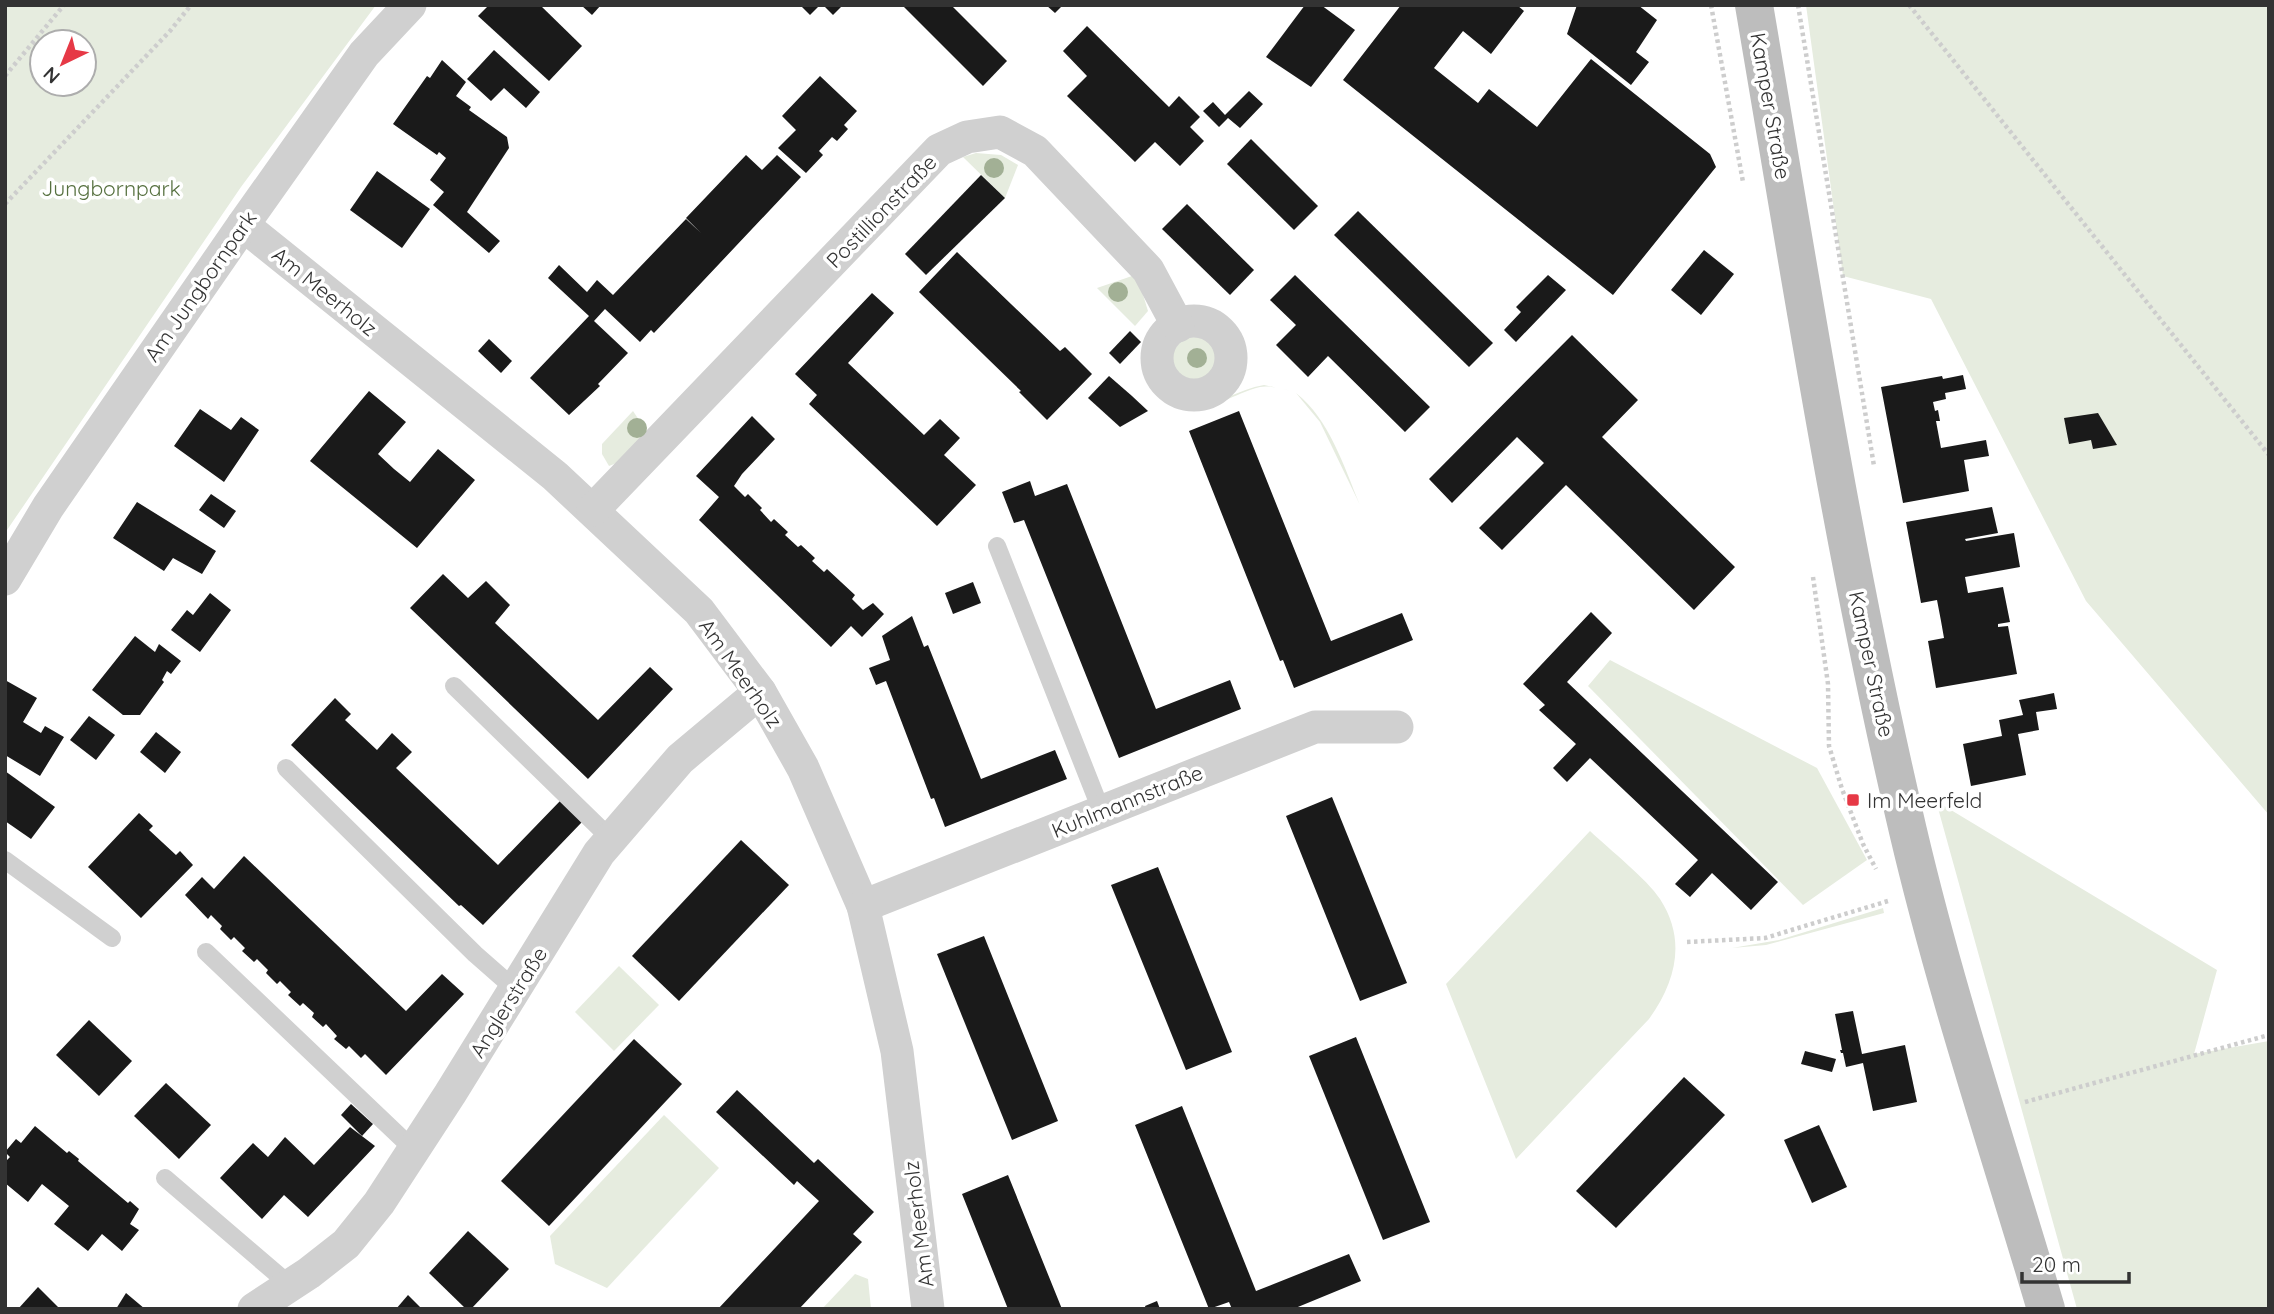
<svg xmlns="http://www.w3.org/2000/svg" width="2274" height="1314" font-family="Quicksand,sans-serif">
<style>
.green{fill:#e6ecdf;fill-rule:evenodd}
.building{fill:#1a1a1a}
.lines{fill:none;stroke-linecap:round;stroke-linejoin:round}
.path{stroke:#cdcdcd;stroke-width:4.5;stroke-dasharray:3.5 3.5;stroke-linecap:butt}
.service{stroke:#d0d0d0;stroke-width:18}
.minor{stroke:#d0d0d0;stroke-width:33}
.secondary{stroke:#bdbdbd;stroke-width:38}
.tree{fill:#a2b095}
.poi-dot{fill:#e63946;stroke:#fff;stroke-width:2.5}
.labels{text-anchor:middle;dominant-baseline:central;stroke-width:7;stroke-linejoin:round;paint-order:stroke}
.street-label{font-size:21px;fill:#333;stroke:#fff}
.park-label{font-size:21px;fill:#56703f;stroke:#fff}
.poi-label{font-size:21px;fill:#333;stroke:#fff;text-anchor:start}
</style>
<rect width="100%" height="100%" fill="#fff"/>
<g class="green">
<path d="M 5,5 L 376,5 L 241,187 L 5,533 ZM 42,42 L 84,42 L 84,84 L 42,84 Z"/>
<path d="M 1806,5 L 2269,6 L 2269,815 L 2086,601 L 1931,299 L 1843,276 Z"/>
<path d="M 976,153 L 1001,155 L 1018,165 L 1005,198 L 963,157 Z"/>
<path d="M 1132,276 L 1140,285 L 1148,311 L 1135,326 L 1097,288 Z"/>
<circle cx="1195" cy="360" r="23"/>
<path d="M 1264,385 L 1292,391 C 1283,389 1269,385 1260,387 C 1222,396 1191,431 1159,394 L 1161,392 C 1196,425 1227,391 1264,385 Z"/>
<path d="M 1296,393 C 1330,420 1344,467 1360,505 L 1320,422 Z"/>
<path d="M 633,411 L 647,432 L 622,461 L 609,466 L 602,454 L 602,444 Z"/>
<path d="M 1610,660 L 1817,768 L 1867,860 L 1803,905 L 1588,686 Z"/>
<path d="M 1936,801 L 2217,970 L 2194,1054 L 2269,1041 L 2269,1309 L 2077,1309 Z"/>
<path d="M 1590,831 C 1610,850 1647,879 1660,899 C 1686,939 1677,980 1649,1019 L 1516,1159 L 1446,984 Z"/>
<path d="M 1883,908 L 1884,913 L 1766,945 L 1732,948 L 1779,940 Z"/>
<path d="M 619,966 L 659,1005 L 614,1051 L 575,1012 Z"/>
<path d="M 664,1115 L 719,1168 L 607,1288 L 555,1264 L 550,1236 Z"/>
<path d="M 855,1274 L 868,1279 L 871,1309 L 822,1309 Z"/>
</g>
<g class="building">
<path d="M 489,5 L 540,5 L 582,46 L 549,81 L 478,16 Z"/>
<path d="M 581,5 L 601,5 L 592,15 Z"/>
<path d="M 800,5 L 820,5 L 810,15 Z"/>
<path d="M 823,5 L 843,5 L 833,15 Z"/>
<path d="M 902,5 L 951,5 L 1007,61 L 983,86 Z"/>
<path d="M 1046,5 L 1063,5 L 1055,13 Z"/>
<path d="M 1305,5 L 1321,5 L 1355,30 L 1311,87 L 1266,57 Z"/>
<path d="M 1401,5 L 1517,5 L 1524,11 L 1491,54 L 1463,31 L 1434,68 L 1478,103 L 1489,89 L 1537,127 L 1591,59 L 1710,154 L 1716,167 L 1613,295 L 1343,80 Z"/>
<path d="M 1577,5 L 1638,5 L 1657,20 L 1636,52 L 1649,62 L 1631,85 L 1567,34 Z"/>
<path d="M 1087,26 L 1169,107 L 1179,96 L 1200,117 L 1190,127 L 1204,141 L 1180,166 L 1155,142 L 1135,162 L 1067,96 L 1087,76 L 1063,51 Z"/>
<path d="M 494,50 L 540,92 L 526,108 L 504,88 L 491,101 L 467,79 Z"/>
<path d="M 442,60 L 466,82 L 456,96 L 471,107 L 469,110 L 507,137 L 509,148 L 467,212 L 500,241 L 489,253 L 433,205 L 444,192 L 430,180 L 446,158 L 439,152 L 437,155 L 393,124 L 427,76 L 430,78 Z"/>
<path d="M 820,76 L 857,111 L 844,125 L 848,129 L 837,141 L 832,137 L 819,151 L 823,155 L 806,173 L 778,148 L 796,130 L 782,116 Z"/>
<path d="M 1249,91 L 1263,104 L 1240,128 L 1228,118 L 1219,127 L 1203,111 L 1213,102 L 1225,115 Z"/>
<path d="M 1251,139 L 1318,206 L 1294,230 L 1227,164 Z"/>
<path d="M 746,155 L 762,170 L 777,155 L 801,177 L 654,333 L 651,330 L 640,342 L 605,309 L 594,321 L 628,353 L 598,384 L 600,386 L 569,415 L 530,378 L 589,316 L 548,278 L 559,265 L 587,292 L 597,280 L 613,295 L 686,219 L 701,233 L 686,218 Z"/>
<path d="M 377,171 L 430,209 L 402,248 L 350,210 Z"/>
<path d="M 981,175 L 1005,198 L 926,275 L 905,254 Z"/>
<path d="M 1187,204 L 1254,270 L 1230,295 L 1162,229 Z"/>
<path d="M 1358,211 L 1493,343 L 1469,367 L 1334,235 Z"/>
<path d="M 1704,250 L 1734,274 L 1701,315 L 1671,290 Z"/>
<path d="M 957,252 L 1060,351 L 1065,347 L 1092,374 L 1047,420 L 1019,392 L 1021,391 L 919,292 Z"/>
<path d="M 1295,275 L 1430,407 L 1405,432 L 1328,356 L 1308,377 L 1276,345 L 1296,325 L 1270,300 Z"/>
<path d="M 1548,275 L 1566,290 L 1516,342 L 1504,330 L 1521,312 L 1516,307 Z"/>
<path d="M 872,293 L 894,313 L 848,363 L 924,435 L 940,419 L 960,438 L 944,455 L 976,485 L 937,526 L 809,404 L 817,395 L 795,374 Z"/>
<path d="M 1130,331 L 1141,342 L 1120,364 L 1109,353 Z"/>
<path d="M 1572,335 L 1638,400 L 1602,437 L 1735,567 L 1694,610 L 1566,485 L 1502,550 L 1479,528 L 1544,463 L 1517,437 L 1452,503 L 1429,479 Z"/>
<path d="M 489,339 L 512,361 L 501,373 L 478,351 Z"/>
<path d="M 1963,375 L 1966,389 L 1945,393 L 1946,399 L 1933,402 L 1935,411 L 1938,410 L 1940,421 L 1936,421 L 1941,448 L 1986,440 L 1989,456 L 1964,460 L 1969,491 L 1903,503 L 1881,387 L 1942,376 L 1943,379 Z"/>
<path d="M 1109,376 L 1132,396 L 1148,411 L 1120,427 L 1088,398 Z"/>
<path d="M 369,391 L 406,422 L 378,454 L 394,469 L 410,482 L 438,449 L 475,480 L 417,548 L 310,461 Z"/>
<path d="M 200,409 L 231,430 L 241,417 L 259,430 L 224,482 L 174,446 Z"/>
<path d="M 1239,411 L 1331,641 L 1402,613 L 1413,640 L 1294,688 L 1283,660 L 1280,661 L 1189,431 Z"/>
<path d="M 2098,413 L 2117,445 L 2093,449 L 2091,440 L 2069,444 L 2064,418 Z"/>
<path d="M 752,416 L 775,439 L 742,474 L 734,486 L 745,497 L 748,494 L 762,508 L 760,510 L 771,522 L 774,519 L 788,532 L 785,535 L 798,547 L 801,545 L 815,558 L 812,561 L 824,572 L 827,569 L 855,595 L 852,599 L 863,610 L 873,603 L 884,614 L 862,637 L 851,626 L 831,647 L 699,520 L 719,497 L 696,476 Z"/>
<path d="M 1030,481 L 1035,496 L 1067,484 L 1156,709 L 1230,680 L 1241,709 L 1119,758 L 1024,520 L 1014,523 L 1002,492 Z"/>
<path d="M 211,494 L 236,511 L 224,528 L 199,510 Z"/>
<path d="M 137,502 L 216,551 L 202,574 L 173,558 L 164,571 L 113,538 Z"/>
<path d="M 1992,507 L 1998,533 L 1965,539 L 1966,541 L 2014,533 L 2020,567 L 1965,577 L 1968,593 L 2003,587 L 2010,622 L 1998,624 L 1998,627 L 2008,626 L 2017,674 L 1936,688 L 1928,641 L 1944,638 L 1941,621 L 1937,600 L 1921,603 L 1906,522 Z"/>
<path d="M 443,574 L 468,598 L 486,581 L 510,605 L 495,623 L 598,720 L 650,667 L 673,689 L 588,779 L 410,608 Z"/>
<path d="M 973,582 L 981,603 L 953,614 L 945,593 Z"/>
<path d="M 210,593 L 231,610 L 200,652 L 171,630 L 187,610 L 193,615 Z"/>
<path d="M 1591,612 L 1612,633 L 1567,682 L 1778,882 L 1751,910 L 1712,873 L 1690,897 L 1675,884 L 1698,860 L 1590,758 L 1567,782 L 1553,768 L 1576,744 L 1539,710 L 1545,705 L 1523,684 Z"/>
<path d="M 912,616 L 924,647 L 928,645 L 981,779 L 1055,750 L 1067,779 L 945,827 L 934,798 L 931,799 L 886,681 L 876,685 L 869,668 L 890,660 L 882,636 Z"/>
<path d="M 135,636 L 155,652 L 159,644 L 181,661 L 171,674 L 167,671 L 162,680 L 164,682 L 140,715 L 123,715 L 92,690 Z"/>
<path d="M 5,680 L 37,698 L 23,722 L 41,733 L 45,726 L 64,737 L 40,776 L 5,755 Z"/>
<path d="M 2054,693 L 2057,709 L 2036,712 L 2039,730 L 2018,734 L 2026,775 L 1971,786 L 1963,744 L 2002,736 L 1999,720 L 2023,715 L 2019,700 Z"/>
<path d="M 335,698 L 351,714 L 345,720 L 377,750 L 392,733 L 412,752 L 396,768 L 498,865 L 560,801 L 582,822 L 483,925 L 461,905 L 459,906 L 291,745 Z"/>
<path d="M 89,716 L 115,735 L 96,760 L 70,740 Z"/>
<path d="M 156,732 L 181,752 L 165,773 L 140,752 Z"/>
<path d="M 5,771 L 55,807 L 31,839 L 5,821 Z"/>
<path d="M 1332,797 L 1407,983 L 1360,1001 L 1286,816 Z"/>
<path d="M 139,813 L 153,826 L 149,830 L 176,855 L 180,851 L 193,865 L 141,918 L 88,867 Z"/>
<path d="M 741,840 L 789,885 L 679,1001 L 632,956 Z"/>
<path d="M 244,856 L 406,1011 L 442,974 L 464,994 L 386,1075 L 365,1054 L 361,1058 L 349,1046 L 346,1049 L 334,1039 L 337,1036 L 326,1024 L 323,1027 L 312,1017 L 314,1013 L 303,1003 L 300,1006 L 288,995 L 291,992 L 280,981 L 277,984 L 266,973 L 268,970 L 257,959 L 254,962 L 242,951 L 245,948 L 234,937 L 231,940 L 220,929 L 222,926 L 211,915 L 208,919 L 185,895 L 202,877 L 214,889 Z"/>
<path d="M 1158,867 L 1232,1052 L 1186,1070 L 1111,885 Z"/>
<path d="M 984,936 L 1058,1121 L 1012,1140 L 937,954 Z"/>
<path d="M 1853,1011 L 1862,1054 L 1905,1045 L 1917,1102 L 1873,1111 L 1863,1063 L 1846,1067 L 1843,1053 L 1841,1053 L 1840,1050 L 1842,1050 L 1835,1014 Z"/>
<path d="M 89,1020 L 132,1061 L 99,1096 L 56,1055 Z"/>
<path d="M 1356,1037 L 1430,1222 L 1383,1240 L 1309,1056 Z"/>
<path d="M 634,1039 L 682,1084 L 549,1226 L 501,1181 Z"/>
<path d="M 1805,1051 L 1836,1059 L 1832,1072 L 1801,1064 Z"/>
<path d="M 1684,1077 L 1725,1115 L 1616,1228 L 1576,1191 Z"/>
<path d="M 166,1083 L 211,1125 L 179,1159 L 134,1116 Z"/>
<path d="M 737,1090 L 814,1163 L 818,1159 L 874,1212 L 853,1234 L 862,1242 L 799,1309 L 718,1309 L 819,1201 L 797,1181 L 794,1185 L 716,1112 Z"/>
<path d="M 351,1104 L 373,1124 L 362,1136 L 341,1115 Z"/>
<path d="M 1182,1106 L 1256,1291 L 1349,1254 L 1361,1281 L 1293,1309 L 1232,1309 L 1229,1302 L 1209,1309 L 1135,1125 Z"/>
<path d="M 1819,1125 L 1847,1187 L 1812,1203 L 1784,1140 Z"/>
<path d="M 35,1126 L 67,1153 L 69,1151 L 79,1159 L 78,1161 L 128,1203 L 130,1201 L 139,1209 L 130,1224 L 139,1230 L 122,1251 L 102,1234 L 88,1251 L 54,1224 L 69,1206 L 42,1184 L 28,1202 L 5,1183 L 5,1162 L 10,1157 L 5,1152 L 16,1139 L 21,1143 Z"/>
<path d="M 350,1127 L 375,1146 L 308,1217 L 284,1195 L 262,1219 L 220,1178 L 253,1143 L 268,1157 L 285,1137 L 314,1165 Z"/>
<path d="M 1008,1175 L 1045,1267 L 1062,1309 L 1008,1309 L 962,1194 Z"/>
<path d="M 468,1231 L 509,1269 L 471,1309 L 466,1309 L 429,1273 Z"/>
<path d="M 38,1287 L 60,1309 L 18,1309 Z"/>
<path d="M 126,1293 L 145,1309 L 116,1309 Z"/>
<path d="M 408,1295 L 422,1309 L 396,1309 Z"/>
<path d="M 1157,1301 L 1160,1309 L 1146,1309 L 1145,1306 Z"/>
</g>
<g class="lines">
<g class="path">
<path d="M 1711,5 L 1743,182"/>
<path d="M 1798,5 L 1874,466"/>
<path d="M 1909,5 L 2269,455"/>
<path d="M 5,76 L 64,5"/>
<path d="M 5,204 L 170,31 L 191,5"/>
<path d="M 1813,577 L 1828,684 L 1829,746 L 1842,789 L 1863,844 L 1876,869"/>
<path d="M 1687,942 L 1765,938 L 1888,901"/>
<path d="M 2025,1102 L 2269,1035"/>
</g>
<g class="service">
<path d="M 997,546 L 1101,810"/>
<path d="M 454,686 L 611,839"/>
<path d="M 286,768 L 475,954 L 516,990"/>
<path d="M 5,860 L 112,938"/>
<path d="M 206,952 L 414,1150"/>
<path d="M 165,1178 L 291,1286"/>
</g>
<g class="minor">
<path d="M 243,225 L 555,476 L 699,611 L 760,692 L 803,768 L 863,906 L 897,1051 L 928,1309"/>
<circle cx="1194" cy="358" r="37"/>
<path d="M 593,510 L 939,150 L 967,137 L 1000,132 L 1035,151 L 1148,270 L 1178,326"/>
<path d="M 5,579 L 48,507 L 243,225 L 364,54 L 410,5"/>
<path d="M 863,906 L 1315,727 L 1397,727"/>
<path d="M 254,1309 L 309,1273 L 346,1244 L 379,1203 L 450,1094 L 599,853 L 680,759 L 760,692"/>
</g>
<path class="secondary" d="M 1754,5 C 1801,281 1844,559 1908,831 C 1946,993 1999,1150 2046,1309"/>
</g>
<g class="tree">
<circle cx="994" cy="168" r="10"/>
<circle cx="1118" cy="292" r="10"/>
<circle cx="1197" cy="358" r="10"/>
<circle cx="637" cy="428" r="10"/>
</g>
<rect class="poi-dot" x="1846" y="793" width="14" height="14" rx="3.5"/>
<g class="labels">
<g class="street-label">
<text transform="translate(1771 106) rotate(80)">Kamper Straße</text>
<text transform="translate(881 211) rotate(-46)">Postillionstraße</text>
<text transform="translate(200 286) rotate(-55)">Am Jungbornpark</text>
<text transform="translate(325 291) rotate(39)">Am Meerholz</text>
<text transform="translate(1872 664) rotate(78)">Kamper Straße</text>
<text transform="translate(741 673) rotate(55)">Am Meerholz</text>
<text transform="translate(1127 801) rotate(-22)">Kuhlmannstraße</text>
<text transform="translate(508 1002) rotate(-58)">Anglerstraße</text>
<text transform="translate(918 1224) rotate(-97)">Am Meerholz</text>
</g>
<g class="park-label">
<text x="111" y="188">Jungbornpark</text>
</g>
<g class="poi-label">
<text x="1867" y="800">Im Meerfeld</text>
</g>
</g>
<rect width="2274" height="1314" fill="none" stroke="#333333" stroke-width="14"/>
<g transform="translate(63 63) rotate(223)"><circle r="33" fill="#ffffff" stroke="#adadad" stroke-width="2"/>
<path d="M0-5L12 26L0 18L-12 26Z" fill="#e63946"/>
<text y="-10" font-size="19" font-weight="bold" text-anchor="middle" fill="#333333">N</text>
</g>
<path d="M2022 1272v10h107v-10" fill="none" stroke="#333333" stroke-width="3.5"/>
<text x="2032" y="1272" font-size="21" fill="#333333" stroke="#ffffff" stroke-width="5" paint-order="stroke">20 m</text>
</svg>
